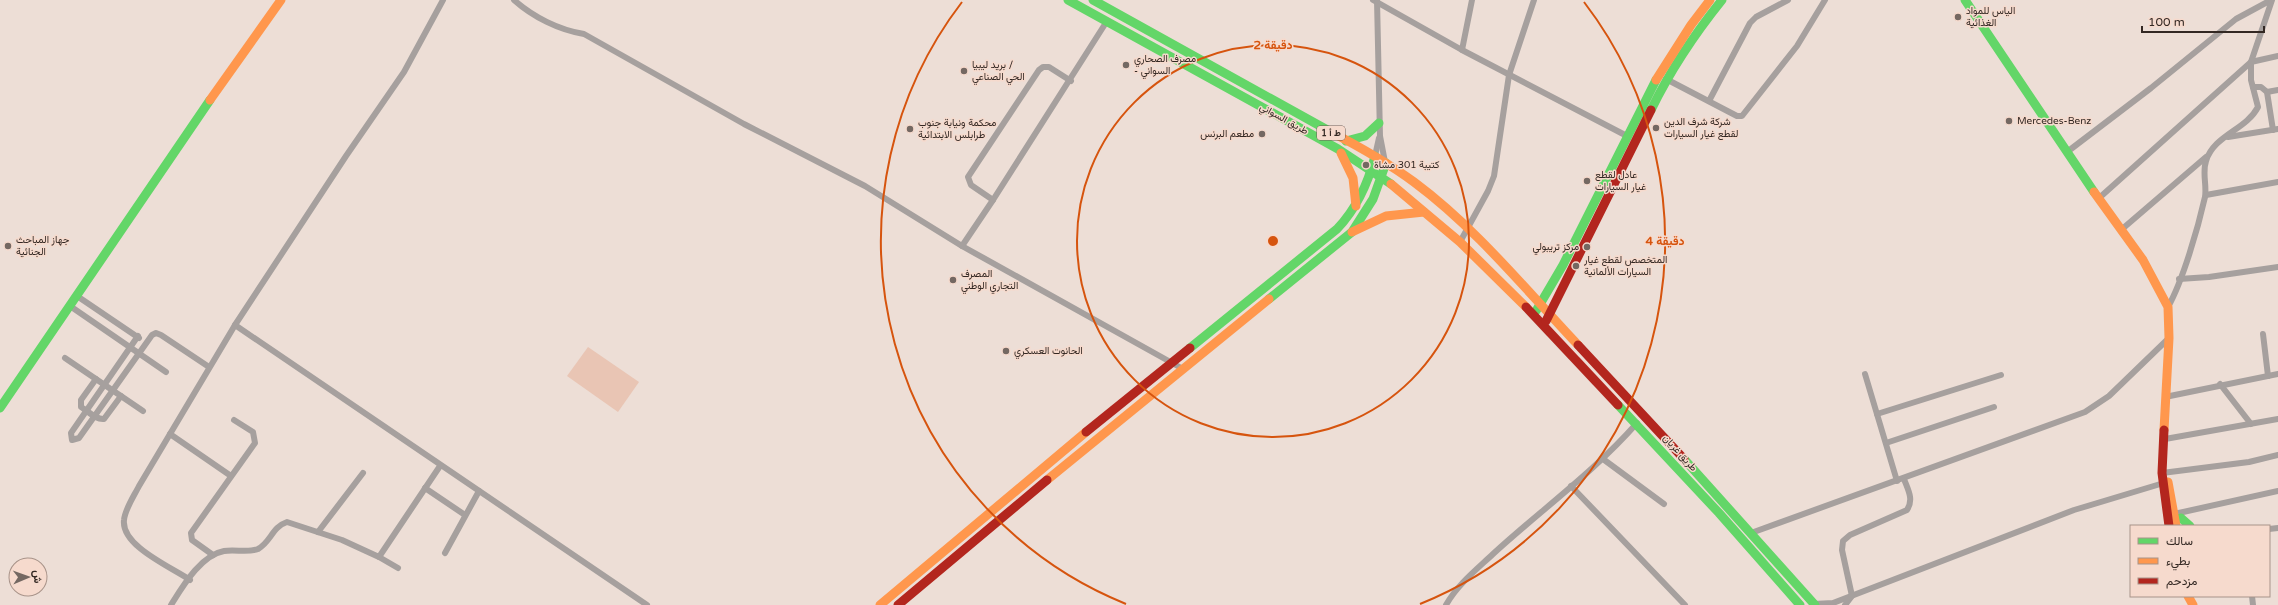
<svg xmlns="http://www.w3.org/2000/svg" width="2278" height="605" font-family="'Varela Round',Vazirmatn,sans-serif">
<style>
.green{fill:#e9c5b4}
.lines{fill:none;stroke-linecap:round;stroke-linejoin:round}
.street{stroke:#a6a09e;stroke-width:6}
.fast{stroke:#63d668;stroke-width:9}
.slow{stroke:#ff974d;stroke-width:9}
.jam{stroke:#b3261e;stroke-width:9}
.ring{fill:none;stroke:#d6540e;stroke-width:2}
.poi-dot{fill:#746862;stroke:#f6dacd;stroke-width:1.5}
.labels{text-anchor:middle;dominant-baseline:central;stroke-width:3;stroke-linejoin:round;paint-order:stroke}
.shield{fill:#f6dacd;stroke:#6e5d56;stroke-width:1}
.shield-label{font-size:9px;font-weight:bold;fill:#332823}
.poi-label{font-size:10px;fill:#332823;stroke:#f6dacd;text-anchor:start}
.street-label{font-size:10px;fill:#332823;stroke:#f6dacd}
.centre{fill:#d6540e;stroke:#f6dacd;stroke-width:2}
.ring-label{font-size:12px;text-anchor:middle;font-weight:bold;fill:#d6540e;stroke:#f6dacd;stroke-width:3;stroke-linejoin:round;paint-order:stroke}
</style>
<rect width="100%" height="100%" fill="#edded6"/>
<path class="green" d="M 588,347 L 639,382 L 618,412 L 567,376 Z"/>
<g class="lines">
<g class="street">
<path d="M 514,0 C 533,17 559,30 584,34 L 744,124 L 865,186 L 962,246 L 1183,369"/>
<path d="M 1373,0 L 1462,50 L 1627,136"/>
<path d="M 1377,0 L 1380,136 L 1385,162"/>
<path d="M 1462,50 L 1472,0"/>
<path d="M 1666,79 L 1737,116 L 1742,116 L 1797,46 L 1825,0"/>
<path d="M 2253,87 L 2261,87 L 2267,92 L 2273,130"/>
<path d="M 2267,92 L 2278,90"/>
<path d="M 1709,101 L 1750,23 L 1756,17 L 1788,0"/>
<path d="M 2228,137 L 2278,129"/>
<path d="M 2067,152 L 2151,88 L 2236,19 L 2271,0"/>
<path d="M 1375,156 L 1379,138"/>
<path d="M 2206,195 L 2278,182"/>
<path d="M 2098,199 L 2251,62 L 2278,56"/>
<path d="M 993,200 L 971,185 L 968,177 L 1039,70 L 1043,67 L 1049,67 L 1071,81"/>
<path d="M 2121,230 L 2206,157"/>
<path d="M 1460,242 L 1488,191 L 1494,176 L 1509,75 L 1534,0"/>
<path d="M 962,246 L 993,200 L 1107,21"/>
<path d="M 2179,279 L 2209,277 L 2278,267"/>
<path d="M 77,296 L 139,338"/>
<path d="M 70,306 L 166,372"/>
<path d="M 2168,307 C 2183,280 2198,228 2205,197 C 2207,185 2202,173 2206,161 C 2214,135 2246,130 2258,107 L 2251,80 L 2251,62 L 2272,0"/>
<path d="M 235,325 L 647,605"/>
<path d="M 2263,334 L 2268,376"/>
<path d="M 138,336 L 71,433 L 72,440 L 79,438 L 152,335 L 156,333 L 161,335 L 209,367"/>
<path d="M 65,358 L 143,411"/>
<path d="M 1865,374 L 1897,481"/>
<path d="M 96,379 L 81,400 L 81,407 C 88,411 96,420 104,419 L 121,396"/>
<path d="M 2220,384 L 2251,424"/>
<path d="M 2165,397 L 2278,374"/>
<path d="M 1877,414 L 2001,375"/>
<path d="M 170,434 L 231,476"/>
<path d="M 2165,439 L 2278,419"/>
<path d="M 1886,443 L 1994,407"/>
<path d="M 1603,459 L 1664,504"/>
<path d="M 2162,473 L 2249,462 L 2278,455"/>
<path d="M 1571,486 L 1685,605"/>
<path d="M 425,488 L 465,515"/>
<path d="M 2174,514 L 2278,491"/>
<path d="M 2269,529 L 2278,528"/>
<path d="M 318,532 L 363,473"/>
<path d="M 1751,533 L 2085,412 L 2109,396 L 2169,338"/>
<path d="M 445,553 L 479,491"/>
<path d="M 213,555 L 192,540 L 191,533 L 255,443 L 253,432 L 234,420"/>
<path d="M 379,557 L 398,568"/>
<path d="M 190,580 C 171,567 121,546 124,520 C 125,509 134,496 139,486 L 235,325 L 346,156 L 404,72 L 443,0"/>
<path d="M 2252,596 L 2253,605"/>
<path d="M 1814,604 L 1833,603 L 2074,510 L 2167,482"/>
<path d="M 171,605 C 183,586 201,555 224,551 C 235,549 248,553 258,549 C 271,542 272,527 287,522 L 342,540 L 379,557 L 440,466"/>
<path d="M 1446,605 C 1457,585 1476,570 1493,554 C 1541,510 1594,472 1637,423"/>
<path d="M 1845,605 L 1852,596 L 1842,550 L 1843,541 L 1850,535 L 1907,510 C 1914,499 1908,490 1904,479"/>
</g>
<g class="fast">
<path d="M 1068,0 L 1338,149 L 1391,184"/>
<path d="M 1093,0 L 1331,132"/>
<path d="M 1965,0 L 2094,192"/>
<path d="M 1651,110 C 1671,69 1693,36 1722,0"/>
<path d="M 1346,141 L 1365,136 L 1379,123"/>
<path d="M 1269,299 L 1352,232 L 1373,199 L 1386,163"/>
<path d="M 1536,311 L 1563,265 L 1656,80"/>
<path d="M 1190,348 L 1337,229 C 1357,208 1368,184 1375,156"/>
<path d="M 1618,405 L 1719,513 L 1800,605"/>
<path d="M 0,408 L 210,100"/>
<path d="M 1684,459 L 1815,605"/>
<path d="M 2175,520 L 2181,518 L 2190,526"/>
</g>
<g class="slow">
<path d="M 1656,80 L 1691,25 L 1710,0"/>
<path d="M 210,100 L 281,0"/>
<path d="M 1331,132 C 1360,147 1388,163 1414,182 C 1476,228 1526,290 1578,345"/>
<path d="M 1341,153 L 1353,178 L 1356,206"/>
<path d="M 1391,184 L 1460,242 L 1526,307"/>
<path d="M 2094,192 L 2143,260 L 2168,307 L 2169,338 L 2164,430"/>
<path d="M 1352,232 L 1386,216 L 1424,212"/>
<path d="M 1047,480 L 1269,299"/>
<path d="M 2168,482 L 2176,526"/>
<path d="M 2188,596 L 2193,605"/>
<path d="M 880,605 L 1086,432"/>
</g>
<g class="jam">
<path d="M 1526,307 L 1618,405"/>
<path d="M 1546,321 L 1651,110"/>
<path d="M 1578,345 L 1684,459"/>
<path d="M 2164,430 L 2162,473 L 2169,526"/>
<path d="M 1086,432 L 1190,348"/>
<path d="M 898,605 L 1047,480"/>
</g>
</g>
<g class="ring">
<circle cx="1273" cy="241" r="196"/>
<path d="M1126 604A392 392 0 0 1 962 2M1584 2A392 392 0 0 1 1420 604"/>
</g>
<g class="poi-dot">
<circle cx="1958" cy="17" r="4"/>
<circle cx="1126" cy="65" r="4"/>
<circle cx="964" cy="71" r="4"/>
<circle cx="2009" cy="121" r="4"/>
<circle cx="1656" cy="128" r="4"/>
<circle cx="910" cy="129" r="4"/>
<circle cx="1262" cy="134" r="4"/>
<circle cx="1366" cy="165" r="4"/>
<circle cx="1587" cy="181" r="4"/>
<circle cx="8" cy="246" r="4"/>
<circle cx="1587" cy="247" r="4"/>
<circle cx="1576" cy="266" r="4"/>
<circle cx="953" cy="280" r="4"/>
<circle cx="1006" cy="351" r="4"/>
</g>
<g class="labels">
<rect class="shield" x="1317" y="126" width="28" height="14" rx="3"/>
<g class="shield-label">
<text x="1331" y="133">ط أ 1</text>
</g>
<g class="poi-label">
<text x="1966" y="11">الياس للمواد<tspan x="1966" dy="12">الغذائية</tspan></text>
<text x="1134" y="59">مصرف الصحاري<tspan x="1134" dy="12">- السواني</tspan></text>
<text x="972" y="65">بريد ليبيا /<tspan x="972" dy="12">الحي الصناعي</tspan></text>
<text x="2017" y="121">Mercedes-Benz</text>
<text x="1664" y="122">شركة شرف الدين<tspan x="1664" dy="12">لقطع غيار السيارات</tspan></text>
<text x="918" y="123">محكمة ونيابة جنوب<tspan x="918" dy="12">طرابلس الابتدائية</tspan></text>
<text x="1254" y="134" text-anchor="end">مطعم البرنس</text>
<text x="1374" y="165">كتيبة 301 مشاة</text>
<text x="1595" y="175">عادل لقطع<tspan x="1595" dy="12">غيار السيارات</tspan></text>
<text x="16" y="240">جهاز المباحث<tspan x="16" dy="12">الجنائية</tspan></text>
<text x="1579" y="247" text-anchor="end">مركز تريبولي</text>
<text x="1584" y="260">المتخصص لقطع غيار<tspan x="1584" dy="12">السيارات الألمانية</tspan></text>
<text x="961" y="274">المصرف<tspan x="961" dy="12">التجاري الوطني</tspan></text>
<text x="1014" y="351">الحانوت العسكري</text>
</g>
<g class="street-label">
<text transform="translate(1284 119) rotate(29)">طريق السواني</text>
<text transform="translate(1680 453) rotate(48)">طريق غريان</text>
</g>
</g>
<circle cx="1273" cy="241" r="6" class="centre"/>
<g class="ring-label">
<text x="1273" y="49">2 دقيقة</text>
<text x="1665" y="245">4 دقيقة</text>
</g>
<rect x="2130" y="525" width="140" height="72" fill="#f6dacd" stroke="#a89389"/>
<rect x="2138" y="538" width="20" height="6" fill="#63d668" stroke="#a89389"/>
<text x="2166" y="545" font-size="12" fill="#332823">سالك</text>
<rect x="2138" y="558" width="20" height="6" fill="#ff974d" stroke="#a89389"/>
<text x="2166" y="565" font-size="12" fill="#332823">بطيء</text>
<rect x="2138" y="578" width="20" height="6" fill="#b3261e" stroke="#a89389"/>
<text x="2166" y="585" font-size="12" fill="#332823">مزدحم</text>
<g transform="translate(28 577) rotate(88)"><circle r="19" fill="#f6dacd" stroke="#a89389"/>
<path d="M0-3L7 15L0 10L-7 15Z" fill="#746862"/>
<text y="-6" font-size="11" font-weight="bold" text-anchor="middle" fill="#332823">ش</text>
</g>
<path d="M2142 26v6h122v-6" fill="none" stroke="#332823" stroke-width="2"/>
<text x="2148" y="26" font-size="12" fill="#332823" stroke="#f6dacd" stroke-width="3" paint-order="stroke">100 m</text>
</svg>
